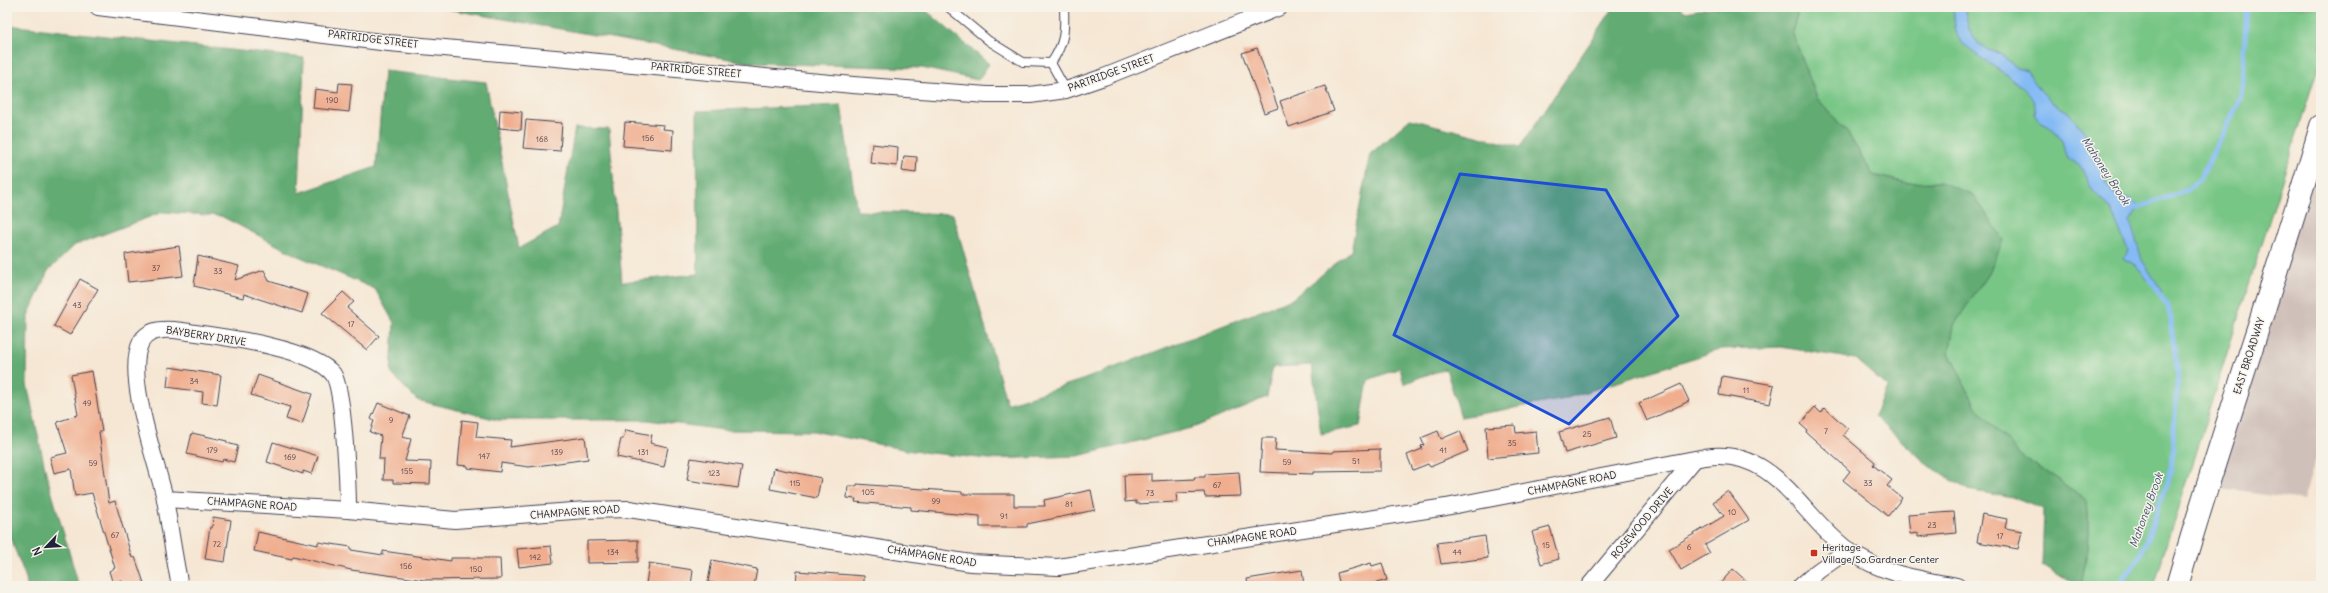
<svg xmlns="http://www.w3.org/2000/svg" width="2328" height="593" font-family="Delius,sans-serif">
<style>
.industrial{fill:#cfc0ba}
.green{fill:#78c686;stroke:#4d7460}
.forest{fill:#62ab73;stroke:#426657}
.water{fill:#85bbf4;stroke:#546e98}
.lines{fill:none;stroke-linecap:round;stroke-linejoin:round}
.stream{stroke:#85bbf4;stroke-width:5}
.building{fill:#f0ae8f}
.lane-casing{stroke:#424052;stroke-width:10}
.street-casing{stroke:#424052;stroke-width:18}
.secondary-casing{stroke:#424052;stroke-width:24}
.lane{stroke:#fff;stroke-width:8}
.street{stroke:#fff;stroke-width:16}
.secondary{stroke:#fff;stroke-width:22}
.marked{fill:#1d4ed8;fill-opacity:0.2;stroke:#1d4ed8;stroke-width:3;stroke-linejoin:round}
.poi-dot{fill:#c8321e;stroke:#f7f3e8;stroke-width:1.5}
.labels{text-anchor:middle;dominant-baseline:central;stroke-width:3;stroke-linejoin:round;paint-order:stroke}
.number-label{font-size:8px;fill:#564550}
.street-label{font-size:10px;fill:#22223b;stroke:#f7f3e8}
.poi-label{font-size:10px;fill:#22223b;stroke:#f7f3e8;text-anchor:start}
.water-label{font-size:11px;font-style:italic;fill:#405072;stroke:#f7f3e8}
</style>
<rect width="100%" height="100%" fill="#f7f3e8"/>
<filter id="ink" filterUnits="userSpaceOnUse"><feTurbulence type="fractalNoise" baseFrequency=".025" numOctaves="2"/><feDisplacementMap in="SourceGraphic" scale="8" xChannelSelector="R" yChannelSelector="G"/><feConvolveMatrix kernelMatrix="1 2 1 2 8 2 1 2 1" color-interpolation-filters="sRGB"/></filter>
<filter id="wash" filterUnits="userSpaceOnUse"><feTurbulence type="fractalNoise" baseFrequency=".012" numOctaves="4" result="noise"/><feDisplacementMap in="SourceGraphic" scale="16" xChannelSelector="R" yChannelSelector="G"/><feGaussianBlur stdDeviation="0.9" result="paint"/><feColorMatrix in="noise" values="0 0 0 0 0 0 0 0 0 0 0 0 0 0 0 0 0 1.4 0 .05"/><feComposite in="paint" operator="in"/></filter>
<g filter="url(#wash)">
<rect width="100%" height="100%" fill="#f6e7d4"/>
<path class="industrial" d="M 2321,126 L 2321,443 L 2303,500 L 2206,487 Z"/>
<path class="green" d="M 1799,7 L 2321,7 L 2321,58 L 2153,586 L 2081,586 C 2087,557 2090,531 2087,501 L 2061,481 L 2022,457 L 1976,407 L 1949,353 L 1954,325 L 1991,269 L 1940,182 L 1907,183 L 1873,175 L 1847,132 L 1817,98 L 1792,32 Z"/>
<g class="forest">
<path d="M 436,7 L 922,7 L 989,64 L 978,80 L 922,68 L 752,63 Z"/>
<path d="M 1614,7 L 1679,7 L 1686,12 L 1714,7 L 1799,7 L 1792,32 L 1817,98 L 1847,132 L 1873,175 L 1907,183 L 1940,182 L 1974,195 L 2003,240 L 1991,269 L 1954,325 L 1949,353 L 1976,407 L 2022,457 L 2061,481 L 2087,501 C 2090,531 2087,557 2081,586 L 2077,586 L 2042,565 L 2044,509 L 2019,499 L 1968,490 L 1929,466 L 1874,416 L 1887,387 L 1855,359 L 1781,347 L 1722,349 L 1561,400 L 1461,417 L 1446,369 L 1423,376 L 1404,384 L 1400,368 L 1368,380 L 1360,426 L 1321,434 L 1312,365 L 1273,367 L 1267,397 L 1195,427 L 1078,456 L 989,459 L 912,451 L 813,431 L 724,430 L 647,420 L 498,420 L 417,400 L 391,373 L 394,323 L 375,289 L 296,255 L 221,216 L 163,212 L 75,245 L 48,271 L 28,316 L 27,384 L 46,473 L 79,586 L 27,586 L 26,578 L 7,529 L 7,25 L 304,58 L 299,193 L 376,167 L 384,71 L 486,82 L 519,248 L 558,227 L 575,128 L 609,129 L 622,282 L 698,274 L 697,111 L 841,105 L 857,211 L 953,214 L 1007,404 L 1082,380 L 1292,299 L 1351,251 L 1370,154 L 1410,119 L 1520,147 Z"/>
</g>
<path class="water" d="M 1953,7 L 1964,7 L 1969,29 L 1978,43 L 1988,50 L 2001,54 L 2017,68 L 2027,71 L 2040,90 L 2052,102 L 2068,112 L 2090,139 L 2097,154 L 2107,185 L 2113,193 L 2133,201 L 2137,205 L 2136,212 L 2130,221 L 2142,260 L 2162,291 L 2152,285 L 2133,263 L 2123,258 L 2127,255 L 2128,250 L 2110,209 L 2093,191 L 2081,167 L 2066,156 L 2062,141 L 2054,130 L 2038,120 L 2034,114 C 2045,88 1973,60 1960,40 C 1953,30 1955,18 1953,7 Z"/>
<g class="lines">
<g class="stream">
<path d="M 2131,210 L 2185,191 L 2200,179 L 2241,98 L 2247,7"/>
<path d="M 2118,586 L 2142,553 L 2171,471 L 2178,375 L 2168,306 L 2151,281"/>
</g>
</g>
<g id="blocks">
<g class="building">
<path d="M 1257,48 L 1278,108 L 1264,113 L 1242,53 Z"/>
<path d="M 339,83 L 352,84 L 349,112 L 313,108 L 315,89 L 338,92 Z"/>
<path d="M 1325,86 L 1334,111 L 1289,127 L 1280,101 Z"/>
<path d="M 500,110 L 522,112 L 521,130 L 499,128 Z"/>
<path d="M 526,120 L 562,123 L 560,151 L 523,148 Z"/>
<path d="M 625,122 L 664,125 L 663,129 L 673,130 L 672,150 L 623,146 Z"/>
<path d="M 872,144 L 898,147 L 897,166 L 870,163 Z"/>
<path d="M 904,156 L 917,157 L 916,173 L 902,171 Z"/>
<path d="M 179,246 L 183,276 L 128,282 L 125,254 Z"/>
<path d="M 198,256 L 239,266 L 235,280 L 264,270 L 269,281 L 308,294 L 302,313 L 244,294 L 243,298 L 194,286 Z"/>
<path d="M 80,279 L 98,289 L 70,335 L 54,326 Z"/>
<path d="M 343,292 L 354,302 L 347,308 L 379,336 L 367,350 L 322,313 Z"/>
<path d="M 169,367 L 221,375 L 217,405 L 202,403 L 203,392 L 167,387 Z"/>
<path d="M 92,371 L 102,432 L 99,432 L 109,503 L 115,501 L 132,558 L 135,557 L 145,586 L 124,586 L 122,581 L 113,584 L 109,571 L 115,568 L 92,493 L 75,496 L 71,469 L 54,473 L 50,457 L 67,453 L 57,422 L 78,415 L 71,375 Z"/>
<path d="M 258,375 L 312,394 L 302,424 L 286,419 L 290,407 L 251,395 Z"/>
<path d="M 1722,376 L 1774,385 L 1770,404 L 1719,395 Z"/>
<path d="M 1681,384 L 1689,401 L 1647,421 L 1639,403 Z"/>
<path d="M 378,403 L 410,416 L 402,437 L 411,439 L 405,461 L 431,462 L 430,484 L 393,483 L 393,480 L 383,480 L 384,459 L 379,459 L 381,436 L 370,432 L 374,421 L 371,419 Z"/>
<path d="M 1815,407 L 1821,413 L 1825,408 L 1848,429 L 1843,435 L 1875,462 L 1873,465 L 1892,480 L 1887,486 L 1902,498 L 1888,516 L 1843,480 L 1850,471 L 1806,432 L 1807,430 L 1800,424 Z"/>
<path d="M 1610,417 L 1616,438 L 1565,453 L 1559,432 Z"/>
<path d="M 462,420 L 478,422 L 476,437 L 511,440 L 510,447 L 585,437 L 588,459 L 529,467 L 501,463 L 500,472 L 468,468 L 468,466 L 458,465 Z"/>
<path d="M 1515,425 L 1516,433 L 1536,431 L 1538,453 L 1488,458 L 1486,427 Z"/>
<path d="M 626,430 L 652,435 L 650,443 L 668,447 L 664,467 L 617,457 L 621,439 L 623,439 Z"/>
<path d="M 1438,431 L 1441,439 L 1460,431 L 1468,451 L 1430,467 L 1428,464 L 1413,470 L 1407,455 L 1422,449 L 1421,446 L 1424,445 L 1421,438 Z"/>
<path d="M 192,433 L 227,441 L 227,443 L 238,446 L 234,462 L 223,459 L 222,462 L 187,454 Z"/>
<path d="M 1262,438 L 1276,438 L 1275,450 L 1333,453 L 1333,451 L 1380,449 L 1380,471 L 1313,472 L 1313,474 L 1260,472 Z"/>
<path d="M 273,442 L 318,456 L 312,474 L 303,471 L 303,474 L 267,462 Z"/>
<path d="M 691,458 L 742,466 L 738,488 L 687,480 Z"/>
<path d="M 774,468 L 821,478 L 817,498 L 770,489 Z"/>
<path d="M 1239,472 L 1241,496 L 1205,497 L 1204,492 L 1176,493 L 1177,502 L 1136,504 L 1136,501 L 1125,502 L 1124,475 L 1152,474 L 1152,481 L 1195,479 L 1194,477 L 1205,477 L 1205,474 Z"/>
<path d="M 857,484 L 962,492 L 962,494 L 1014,494 L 1014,506 L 1045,506 L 1044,500 L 1091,490 L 1095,510 L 1027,524 L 1027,527 L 980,527 L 980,516 L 911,510 L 911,507 L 855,502 L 856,499 L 847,498 L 848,486 L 857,486 Z"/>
<path d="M 1728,491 L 1749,520 L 1705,545 L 1710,553 L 1681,570 L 1669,549 L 1724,516 L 1713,502 Z"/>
<path d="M 1954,512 L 1956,533 L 1918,537 L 1918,533 L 1910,534 L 1908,515 Z"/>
<path d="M 1982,514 L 2007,519 L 2005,528 L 2022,531 L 2018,549 L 1977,542 Z"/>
<path d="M 213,517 L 231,520 L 225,562 L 205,559 L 210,527 L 212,527 Z"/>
<path d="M 1550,527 L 1559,559 L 1541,564 L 1532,532 Z"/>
<path d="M 258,532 L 318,545 L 318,542 L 351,547 L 351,550 L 383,555 L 383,551 L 451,561 L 451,558 L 500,558 L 501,579 L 424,580 L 351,570 L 293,556 L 292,559 L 254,551 Z"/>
<path d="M 1485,536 L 1488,558 L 1441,564 L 1437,543 Z"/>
<path d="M 638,540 L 638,562 L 587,563 L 587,541 Z"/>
<path d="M 551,546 L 553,563 L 519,567 L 517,549 Z"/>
<path d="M 712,560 L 757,569 L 754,586 L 730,586 L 708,582 Z"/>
<path d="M 649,563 L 693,570 L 691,586 L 646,584 Z"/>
<path d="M 1371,563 L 1372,566 L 1382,563 L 1387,580 L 1366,586 L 1340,586 L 1337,573 Z"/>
<path d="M 1733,569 L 1752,586 L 1718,586 Z"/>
<path d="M 1302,570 L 1304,586 L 1248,586 L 1247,579 Z"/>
<path d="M 797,571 L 864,576 L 864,586 L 796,586 Z"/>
</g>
</g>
</g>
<g filter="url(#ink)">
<use href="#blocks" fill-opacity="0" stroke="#424052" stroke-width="1"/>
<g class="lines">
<g class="lane-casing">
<g id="lane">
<path d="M 948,7 L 989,41 L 1023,62 L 1051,63"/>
<path d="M 1051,63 C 1065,43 1065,31 1064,7"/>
<path d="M 1051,63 L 1066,90"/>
</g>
</g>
<g class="street-casing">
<g id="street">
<path d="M 98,7 L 389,43 L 853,85 L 987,95 L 1030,95 L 1066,90 L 1104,77 L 1280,7"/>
<path d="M 165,499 L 348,510 L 455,520 L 586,510 L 629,509 L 971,563 L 1058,567 L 1446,507 L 1705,457 C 1776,446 1800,516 1849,551 C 1882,574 1918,579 1957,586"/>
<path d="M 180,586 C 174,557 170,528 165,499 C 157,462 124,375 141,342 C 149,327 169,329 182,331 C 217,336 312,347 333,374 C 344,389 348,488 348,510"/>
<path d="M 1589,586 L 1694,460"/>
<path d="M 1801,586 L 1818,571 L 1848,550"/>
</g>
</g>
<g class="secondary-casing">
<path id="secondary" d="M 2177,586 C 2222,432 2276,280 2321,126"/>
</g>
<use href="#lane" class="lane"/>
<use href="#street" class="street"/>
<use href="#secondary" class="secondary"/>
</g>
</g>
<path class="marked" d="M 1460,174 L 1606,190 L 1678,316 L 1569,424 L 1394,335 Z"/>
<rect class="poi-dot" x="1810" y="549" width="8" height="8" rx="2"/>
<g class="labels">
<g class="number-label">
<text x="332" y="100">190</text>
<text x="648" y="138">156</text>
<text x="542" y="139">168</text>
<text x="156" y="268">37</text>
<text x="218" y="271">33</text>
<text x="77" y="305">43</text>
<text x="351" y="324">17</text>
<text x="194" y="381">34</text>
<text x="1746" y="390">11</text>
<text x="87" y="403">49</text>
<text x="391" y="420">9</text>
<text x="1826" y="431">7</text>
<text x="1587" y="434">25</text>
<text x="1512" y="443">35</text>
<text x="212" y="450">179</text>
<text x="1443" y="450">41</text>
<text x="557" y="452">139</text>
<text x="643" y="452">131</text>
<text x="484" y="456">147</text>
<text x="290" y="457">169</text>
<text x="1356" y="461">51</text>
<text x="1287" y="462">59</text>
<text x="93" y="463">59</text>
<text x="407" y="471">155</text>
<text x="714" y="473">123</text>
<text x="795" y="483">115</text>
<text x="1868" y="483">33</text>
<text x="1217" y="485">67</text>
<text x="868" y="492">105</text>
<text x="1150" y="493">73</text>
<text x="936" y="501">99</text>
<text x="1069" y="504">81</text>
<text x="1732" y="512">10</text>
<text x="1004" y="516">91</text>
<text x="1932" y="525">23</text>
<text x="115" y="535">67</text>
<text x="2000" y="536">17</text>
<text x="217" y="544">72</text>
<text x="1546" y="545">15</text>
<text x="1689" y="547">6</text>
<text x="613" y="552">134</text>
<text x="1457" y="552">44</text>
<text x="535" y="557">142</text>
<text x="406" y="566">156</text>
<text x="476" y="569">150</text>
</g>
<g class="street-label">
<text transform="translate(373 39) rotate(7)">PARTRIDGE STREET</text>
<text transform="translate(696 70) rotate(5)">PARTRIDGE STREET</text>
<text transform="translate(1111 73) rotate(-20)">PARTRIDGE STREET</text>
<text transform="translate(206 336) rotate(9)">BAYBERRY DRIVE</text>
<text transform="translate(2249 356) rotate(-72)">EAST BROADWAY</text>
<text transform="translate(1572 483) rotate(-11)">CHAMPAGNE ROAD</text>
<text transform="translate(252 504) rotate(4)">CHAMPAGNE ROAD</text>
<text transform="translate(575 512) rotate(-4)">CHAMPAGNE ROAD</text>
<text transform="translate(1642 523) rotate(-50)">ROSEWOOD DRIVE</text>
<text transform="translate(1252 537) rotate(-8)">CHAMPAGNE ROAD</text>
<text transform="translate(932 556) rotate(9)">CHAMPAGNE ROAD</text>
</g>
<g class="poi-label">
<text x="1822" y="547">Heritage<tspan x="1822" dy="12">Village/So.Gardner Center</tspan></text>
</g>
<g class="water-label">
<text transform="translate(2106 171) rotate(57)">Mahoney Brook</text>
<text transform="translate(2146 510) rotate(-70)">Mahoney Brook</text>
</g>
</g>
<rect width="2328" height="593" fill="none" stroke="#f7f3e8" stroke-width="24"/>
<g transform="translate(46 547) rotate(245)" stroke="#f7f3e8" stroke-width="3" paint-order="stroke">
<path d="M0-3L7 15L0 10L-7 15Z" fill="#22223b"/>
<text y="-6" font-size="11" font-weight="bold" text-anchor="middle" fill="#22223b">N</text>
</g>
</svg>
